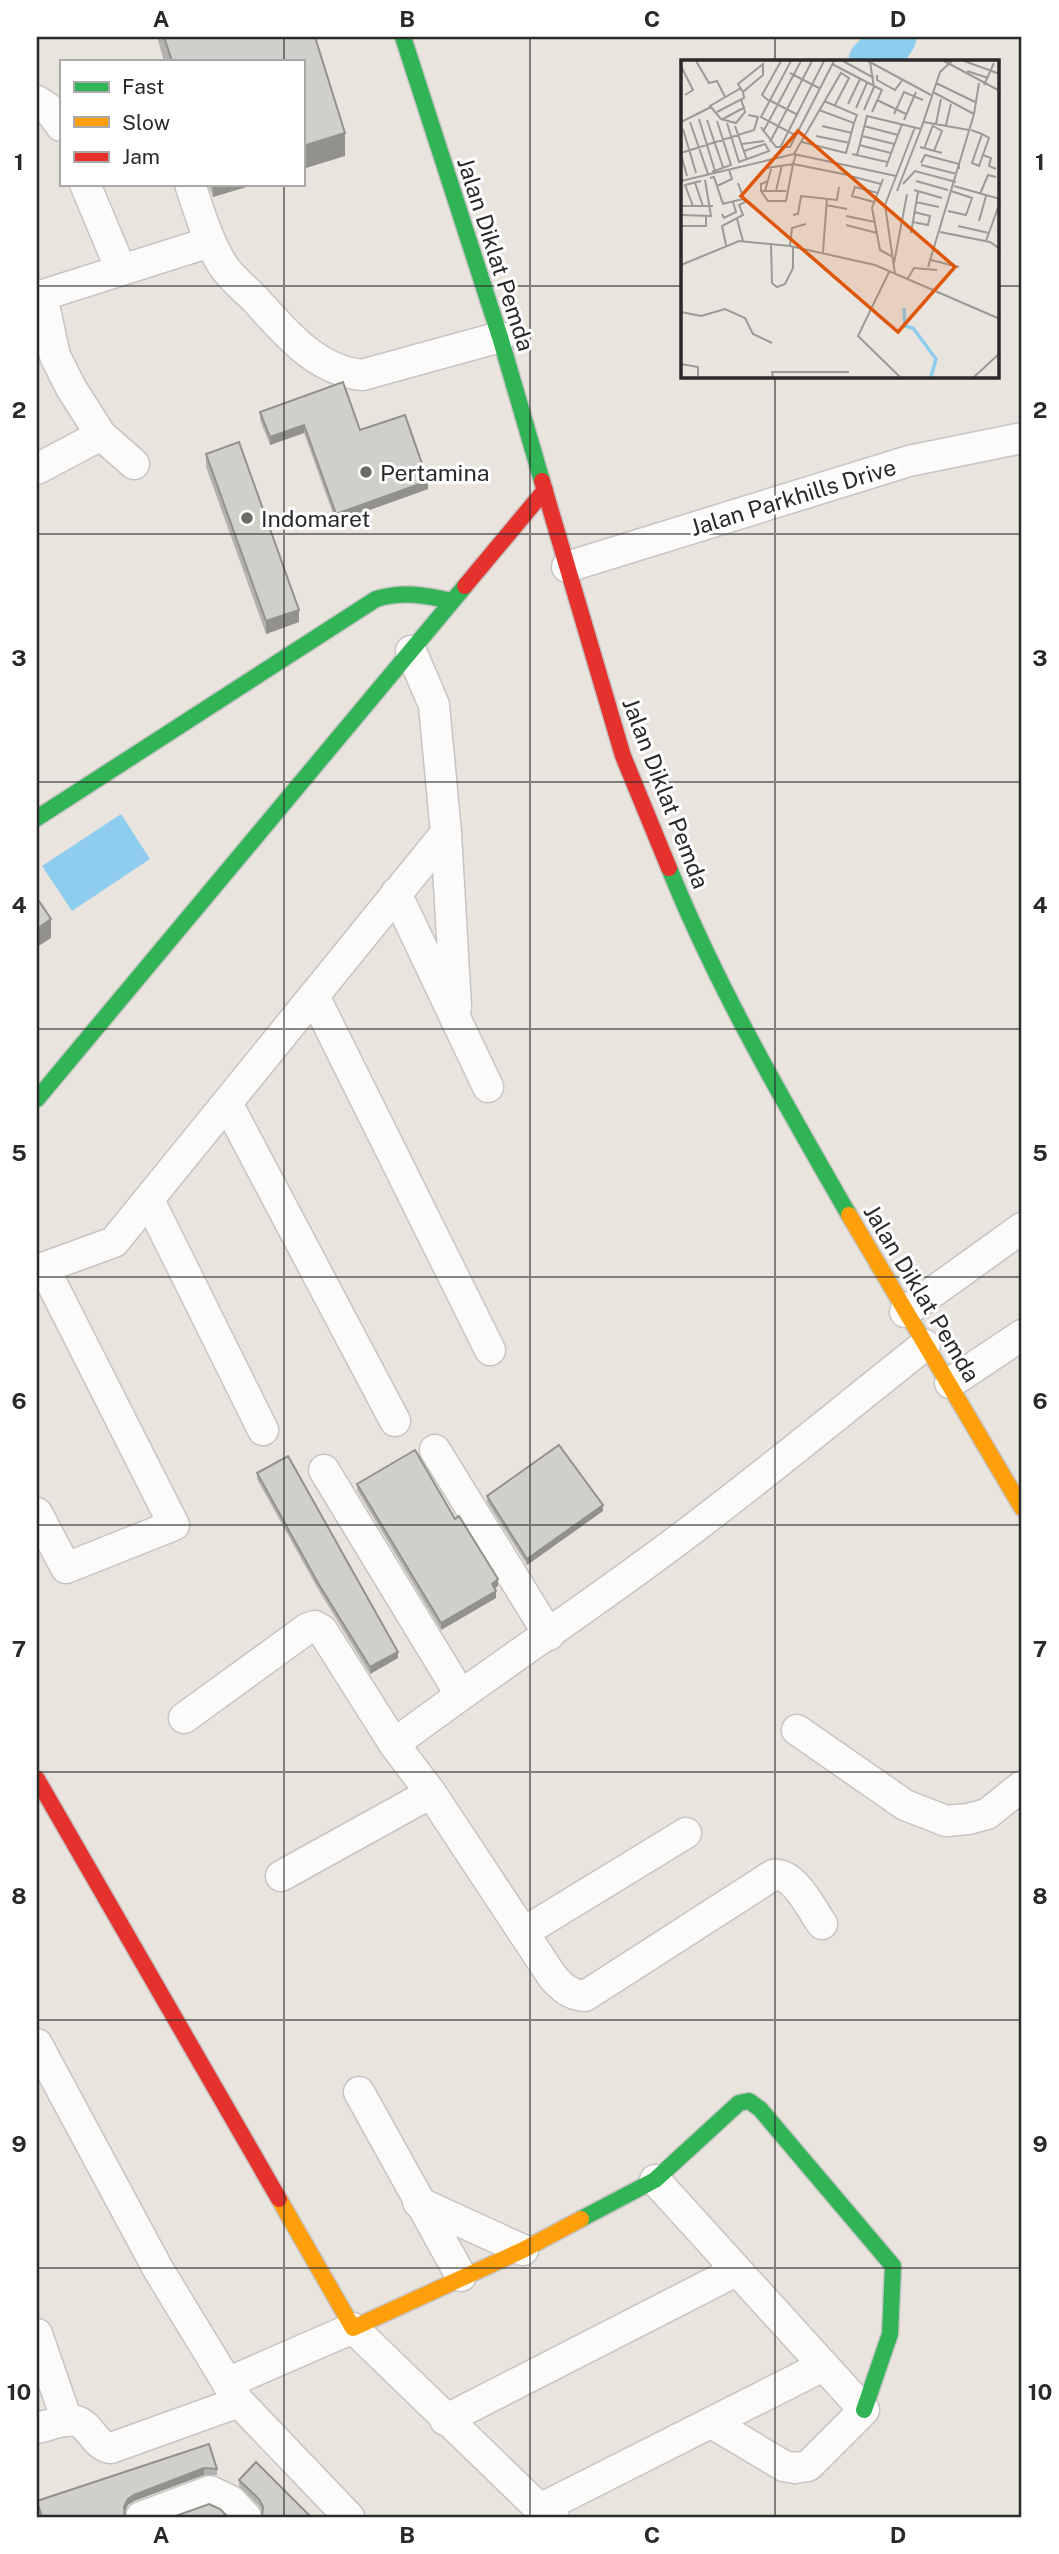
<svg xmlns="http://www.w3.org/2000/svg" width="1059" height="2554" font-family="'Public Sans',sans-serif">
<style>
.water{fill:#8ecdee}
.lines{fill:none;stroke-linecap:round;stroke-linejoin:round}
.river{stroke:#8ecdee;stroke-width:47}
.street-casing{stroke:#c6c4c4;stroke-width:33}
.fast-casing{stroke:#c6c4c4;stroke-width:19}
.slow-casing{stroke:#c6c4c4;stroke-width:19}
.jam-casing{stroke:#c6c4c4;stroke-width:19}
.street{stroke:#fcfbfa;stroke-width:30}
.fast{stroke:#30b455;stroke-width:16}
.slow{stroke:#ff9f0a;stroke-width:16}
.jam{stroke:#e5322d;stroke-width:16}
.wall{fill:#b4b2ae}
.shaded-wall{fill:#92918d}
.building{fill:#d1cfca;stroke:#92918d;stroke-width:2}
.grid{fill:none;stroke:#292929;stroke-width:2;stroke-opacity:0.55}
.poi-dot{fill:#6c6b68;stroke:#fff;stroke-width:2.5}
.labels{text-anchor:middle;dominant-baseline:central;stroke-width:6;stroke-linejoin:round;paint-order:stroke}
.street-label{font-size:23px;fill:#292929;stroke:#fff}
.poi-label{font-size:23px;fill:#292929;stroke:#fff;text-anchor:start}
.inset-river{fill:none;stroke:#8ecdee;stroke-width:3.5}
.inset-road{fill:none;stroke:#9c9a96;stroke-width:2}
.view{fill:#de570d;fill-opacity:0.15;stroke:#de570d;stroke-width:3.5}
.inset-edge{fill:none;stroke:#292929;stroke-width:3.5}
.neatline{fill:none;stroke:#292929;stroke-width:2.5}
.grid-label{font-size:23px;text-anchor:middle;font-weight:bold;fill:#292929}
</style>
<rect width="100%" height="100%" fill="#e9e5de"/>
<path class="water" d="M 121,814 L 150,859 L 72,911 L 42,866 Z"/>
<g class="lines">
<path class="river" d="M 872,61 L 885,49 L 893,37"/>
<g class="street-casing">
<g id="street">
<path d="M 37,101 L 48,108 L 61,126"/>
<path d="M 85,184 L 121,270"/>
<path d="M 190,184 C 199,211 207,239 222,264 C 230,277 244,288 255,299 C 285,332 315,370 362,375 L 500,337"/>
<path d="M 42,296 L 55,356 L 71,388 L 101,435 L 134,464"/>
<path d="M 37,297 L 210,242"/>
<path d="M 37,469 L 101,435"/>
<path d="M 567,567 L 909,461 L 1022,438"/>
<path d="M 446,833 L 456,1007"/>
<path d="M 396,893 L 488,1087"/>
<path d="M 314,996 L 490,1350"/>
<path d="M 227,1103 L 395,1421"/>
<path d="M 149,1200 L 263,1430"/>
<path d="M 37,1270 L 114,1242 L 446,833 L 434,705 L 411,651"/>
<path d="M 905,1312 L 1022,1228"/>
<path d="M 950,1383 L 1022,1335"/>
<path d="M 435,1450 L 549,1635"/>
<path d="M 324,1470 L 460,1694"/>
<path d="M 37,1513 L 66,1568 L 174,1525 L 44,1268"/>
<path d="M 184,1718 L 308,1628 L 315,1626 L 322,1630 L 394,1744 L 431,1793 L 552,1976 C 561,1987 570,1995 585,1996 L 773,1875 C 794,1872 811,1908 822,1924"/>
<path d="M 797,1730 L 905,1805 L 946,1821 L 968,1819 L 987,1814 L 1022,1786"/>
<path d="M 394,1744 C 483,1677 576,1616 666,1549 C 754,1484 839,1413 925,1345"/>
<path d="M 281,1876 L 431,1793"/>
<path d="M 524,1932 L 686,1833"/>
<path d="M 37,2044 L 158,2269 L 239,2402 L 349,2517"/>
<path d="M 359,2092 L 461,2276"/>
<path d="M 655,2180 L 864,2410 L 808,2466 L 795,2468 L 784,2466 L 712,2423"/>
<path d="M 418,2202 L 523,2250"/>
<path d="M 37,2334 L 67,2421"/>
<path d="M 227,2383 L 353,2328 L 540,2509 L 554,2517"/>
<path d="M 445,2420 L 736,2271"/>
<path d="M 37,2428 C 48,2426 65,2418 76,2421 C 91,2425 94,2446 111,2448 L 239,2402"/>
<path d="M 540,2509 L 823,2366"/>
<path d="M 141,2517 L 210,2491 L 231,2501 L 246,2517"/>
</g>
</g>
<g class="fast-casing">
<g id="fast">
<path d="M 403,37 L 500,337 L 542,481"/>
<path d="M 37,818 L 376,599 C 403,591 425,595 452,601"/>
<path d="M 669,868 C 718,989 784,1102 849,1215"/>
<path d="M 37,1099 L 465,586"/>
<path d="M 581,2219 L 655,2180 L 739,2103 L 749,2101 L 760,2109 L 893,2266 L 890,2334 L 864,2410"/>
</g>
</g>
<g class="slow-casing">
<g id="slow">
<path d="M 849,1215 L 1022,1508"/>
<path d="M 279,2199 L 353,2328 L 523,2250 L 581,2219"/>
</g>
</g>
<g class="jam-casing">
<g id="jam">
<path d="M 542,481 L 623,756 L 669,868"/>
<path d="M 465,586 L 545,490"/>
<path d="M 37,1779 L 279,2199"/>
</g>
</g>
<use href="#street" class="street"/>
<use href="#fast" class="fast"/>
<use href="#slow" class="slow"/>
<use href="#jam" class="jam"/>
</g>
<g class="wall">
<path d="M 157,37 L 315,37 L 345,156 L 303,61 L 164,61 Z"/>
<path d="M 208,184 L 256,184 L 213,197 Z"/>
<path d="M 260,412 L 360,430 L 428,489 L 336,522 L 304,433 L 270,445 L 260,420 Z"/>
<path d="M 206,454 L 299,622 L 266,634 L 206,467 Z"/>
<path d="M 257,1473 L 398,1658 L 370,1674 L 318,1589 L 257,1479 Z"/>
<path d="M 357,1484 L 455,1519 L 498,1586 L 494,1588 L 496,1598 L 441,1630 L 357,1490 Z"/>
<path d="M 487,1496 L 603,1511 L 527,1565 L 487,1502 Z"/>
<path d="M 209,2444 L 217,2469 L 217,2475 L 204,2475 L 134,2501 L 128,2505 L 124,2512 L 125,2517 L 40,2517 L 37,2507 L 37,2501 Z"/>
<path d="M 239,2480 L 311,2517 L 262,2512 L 259,2506 L 239,2486 Z"/>
</g>
<g class="shaded-wall">
<path d="M 345,133 L 345,156 L 303,169 L 303,146 Z"/>
<path d="M 213,184 L 256,184 L 213,197 Z"/>
<path d="M 304,425 L 304,433 L 270,445 L 270,437 Z"/>
<path d="M 428,481 L 428,489 L 336,522 L 336,514 Z"/>
<path d="M 299,610 L 299,622 L 266,634 L 266,621 Z"/>
<path d="M 51,919 L 51,938 L 37,947 L 37,929 Z"/>
<path d="M 603,1505 L 603,1511 L 527,1565 L 527,1559 Z"/>
<path d="M 498,1579 L 498,1586 L 492,1590 L 492,1584 Z"/>
<path d="M 496,1591 L 496,1598 L 441,1630 L 441,1623 Z"/>
<path d="M 398,1652 L 398,1658 L 370,1674 L 370,1667 Z"/>
<path d="M 204,2468 L 204,2475 L 134,2501 L 128,2505 L 124,2514 L 124,2507 L 128,2499 L 134,2495 Z"/>
</g>
<g class="building">
<path d="M 164,37 L 315,37 L 345,133 L 303,146 L 303,61 L 172,61 Z"/>
<path d="M 343,382 L 360,430 L 405,415 L 428,481 L 336,514 L 304,425 L 270,437 L 260,412 Z"/>
<path d="M 239,442 L 299,610 L 266,621 L 206,454 Z"/>
<path d="M 37,898 L 51,919 L 37,929 Z"/>
<path d="M 559,1445 L 603,1505 L 527,1559 L 487,1496 Z"/>
<path d="M 415,1450 L 455,1519 L 459,1516 L 498,1579 L 492,1584 L 496,1591 L 441,1623 L 357,1484 Z"/>
<path d="M 288,1456 L 398,1652 L 370,1667 L 318,1583 L 257,1473 Z"/>
<path d="M 209,2444 L 217,2469 L 204,2468 L 134,2495 L 128,2499 L 124,2507 L 125,2517 L 42,2517 L 37,2501 Z"/>
<path d="M 256,2462 L 311,2517 L 262,2517 L 263,2507 L 259,2499 L 239,2480 Z"/>
<path d="M 209,2504 L 220,2509 L 228,2517 L 173,2517 Z"/>
</g>
<path class="grid" d="M 284,37 L 284,61M 530,37 L 530,2517M 775,37 L 775,61M 284,184 L 284,2517M 37,286 L 683,286M 998,286 L 1022,286M 775,376 L 775,2517M 37,534 L 1022,534M 37,782 L 1022,782M 37,1029 L 1022,1029M 37,1277 L 1022,1277M 37,1525 L 1022,1525M 37,1772 L 1022,1772M 37,2020 L 1022,2020M 37,2268 L 1022,2268"/>
<g class="poi-dot">
<circle cx="366" cy="472" r="7"/>
<circle cx="247" cy="518" r="7"/>
</g>
<g class="labels">
<g class="street-label">
<text transform="translate(496 254) rotate(72)">Jalan Diklat Pemda</text>
<text transform="translate(793 497) rotate(-17)">Jalan Parkhills Drive</text>
<text transform="translate(666 793) rotate(69)">Jalan Diklat Pemda</text>
<text transform="translate(922 1293) rotate(59)">Jalan Diklat Pemda</text>
</g>
<g class="poi-label">
<text x="380" y="472">Pertamina</text>
<text x="261" y="518">Indomaret</text>
</g>
</g>
<g transform="translate(681 60)">
<rect width="318" height="318" fill="#e9e5de"/>
<path class="inset-river" d="M 223,248 L 224,266 L 232,268 L 255,299 L 250,317"/>
<path class="inset-road" d="M 15,1 L 28,23 L 36,21 L 44,37M 110,1 L 80,57 L 114,75M 162,1 L 193,18M 187,1 L 250,35M 263,1 L 319,31M 283,1 L 319,14M 151,4 L 201,30 L 191,52M 0,6 L 12,30 L 4,35M 286,11 L 307,18M 109,13 L 138,28M 196,15 L 196,20 L 214,30 L 222,19M 255,23 L 294,42M 303,25 L 313,3M 60,28 L 29,46 L 40,59 L 55,63 L 64,52 L 60,39M 88,40 L 117,55M 196,40 L 225,54M 88,41 L 81,35 L 100,1M 143,41 L 176,55 L 173,63M 167,44 L 179,19M 175,48 L 186,23M 183,50 L 193,27 L 189,2M 36,52 L 63,38 L 62,32 L 82,15 L 82,4 L 57,24 L 62,32M 213,54 L 223,32 L 242,40M 293,54 L 298,23M 18,59 L 34,111M 42,59 L 64,47M 26,60 L 42,107M 223,60 L 235,32M 0,62 L 30,47M 9,62 L 27,114M 243,62 L 288,70M 46,63 L 58,102 L 88,91 L 84,84 L 63,91M 255,64 L 260,39M 265,65 L 270,44M 54,66 L 66,100M 141,66 L 171,73M 183,66 L 217,75M 252,66 L 261,71 L 253,91M 80,67 L 95,87 L 109,87 L 153,1M 2,69 L 15,113M 290,70 L 301,74 L 308,78 L 298,106 L 291,103 L 301,74M 82,72 L 120,1M 135,76 L 169,83M 181,76 L 213,84M 89,82 L 131,1M 121,82 L 165,93 L 173,63 L 138,50M 61,84 L 83,81M 178,85 L 210,93M 239,87 L 261,93M 99,88 L 143,1M 243,89 L 252,65M 0,93 L 73,70 L 77,57 L 67,55M 0,94 L 6,116M 113,94 L 160,13 L 168,18 L 154,45M 171,94 L 206,102M 176,95 L 186,56 L 240,69 L 259,12 L 271,1M 302,95 L 310,98 L 308,106 L 315,109M 240,103 L 244,95 L 278,104 L 278,109M 240,105 L 276,114M 205,107 L 221,64M 86,108 L 112,104 L 115,94M 31,112 L 50,105 L 36,61M 169,116 L 200,124M 29,118 L 33,117 L 42,144M 202,119 L 191,148 L 199,190 L 212,197M 0,121 L 113,94 L 215,116M 87,121 L 80,124 L 80,131 L 105,131M 235,121 L 267,130M 14,123 L 22,146M 222,124 L 234,111 L 275,122M 36,126 L 51,119 L 48,110M 273,126 L 319,139M 233,130 L 261,138M 80,131 L 87,141 L 105,141 L 112,104 L 167,115M 84,131 L 91,106M 95,131 L 101,105M 216,131 L 240,69M 299,134 L 307,115 L 315,117M 193,142 L 171,136 L 174,127 L 197,133M 235,142 L 258,147M 41,144 L 62,139M 145,145 L 166,149M 0,146 L 32,146M 12,146 L 4,125 L 20,121M 267,151 L 285,155 L 291,138 L 270,131M 41,154 L 43,158 L 55,152 L 52,142M 0,155 L 30,156 L 24,120M 112,155 L 117,154 L 120,136 L 156,140 L 158,127M 165,156 L 194,162M 56,159 L 62,181M 298,161 L 305,136M 232,162 L 247,165 L 249,156 L 233,152M 165,165 L 196,173M 0,166 L 25,166 L 25,156M 277,166 L 308,173M 259,172 L 309,182 L 319,189M 230,173 L 237,132M 305,181 L 319,142M 90,183 L 91,223 L 96,227 L 104,224 L 112,208 L 112,187M 45,185 L 41,166 L 62,155 L 58,145 L 64,142 L 57,123M 109,186 L 111,168 L 125,164M 142,192 L 146,138M 250,200 L 278,207M 213,203 L 226,134M 0,205 L 58,181 L 109,186 L 194,205 L 319,259M 247,207 L 293,54 L 252,32M 208,212 L 177,276 L 219,317M 214,214 L 204,145 L 234,67M 226,220 L 233,208 L 256,210M 0,252 L 20,256 L 44,249 L 64,258 L 72,274 L 91,283M 0,304 L 17,307 L 17,316M 92,317 L 91,312 L 168,312M 293,317 L 319,293"/>
<path class="view" d="M 117,71 L 274,207 L 217,272 L 60,136 Z"/>
<rect width="318" height="318" class="inset-edge"/>
</g>
<rect width="1059" height="2554" fill="none" stroke="#ffffff" stroke-width="77"/>
<rect x="60" y="60" width="245" height="126" fill="#ffffff" stroke="#a9a9a9" stroke-width="2"/>
<rect x="74" y="82" width="35" height="10" fill="#30b455" stroke="#a9a9a9" stroke-width="2"/>
<text x="122" y="94" font-size="21" fill="#292929">Fast</text>
<rect x="74" y="117" width="35" height="10" fill="#ff9f0a" stroke="#a9a9a9" stroke-width="2"/>
<text x="122" y="130" font-size="21" fill="#292929">Slow</text>
<rect x="74" y="152" width="35" height="10" fill="#e5322d" stroke="#a9a9a9" stroke-width="2"/>
<text x="122" y="164" font-size="21" fill="#292929">Jam</text>
<rect x="38" y="38" width="982" height="2478" class="neatline"/>
<g class="grid-label">
<text x="161" y="27">A</text>
<text x="407" y="27">B</text>
<text x="652" y="27">C</text>
<text x="898" y="27">D</text>
<text x="19" y="170">1</text>
<text x="1040" y="170">1</text>
<text x="19" y="418">2</text>
<text x="1040" y="418">2</text>
<text x="19" y="666">3</text>
<text x="1040" y="666">3</text>
<text x="19" y="913">4</text>
<text x="1040" y="913">4</text>
<text x="19" y="1161">5</text>
<text x="1040" y="1161">5</text>
<text x="19" y="1409">6</text>
<text x="1040" y="1409">6</text>
<text x="19" y="1657">7</text>
<text x="1040" y="1657">7</text>
<text x="19" y="1904">8</text>
<text x="1040" y="1904">8</text>
<text x="19" y="2152">9</text>
<text x="1040" y="2152">9</text>
<text x="19" y="2400">10</text>
<text x="1040" y="2400">10</text>
<text x="161" y="2543">A</text>
<text x="407" y="2543">B</text>
<text x="652" y="2543">C</text>
<text x="898" y="2543">D</text>
</g>
</svg>
